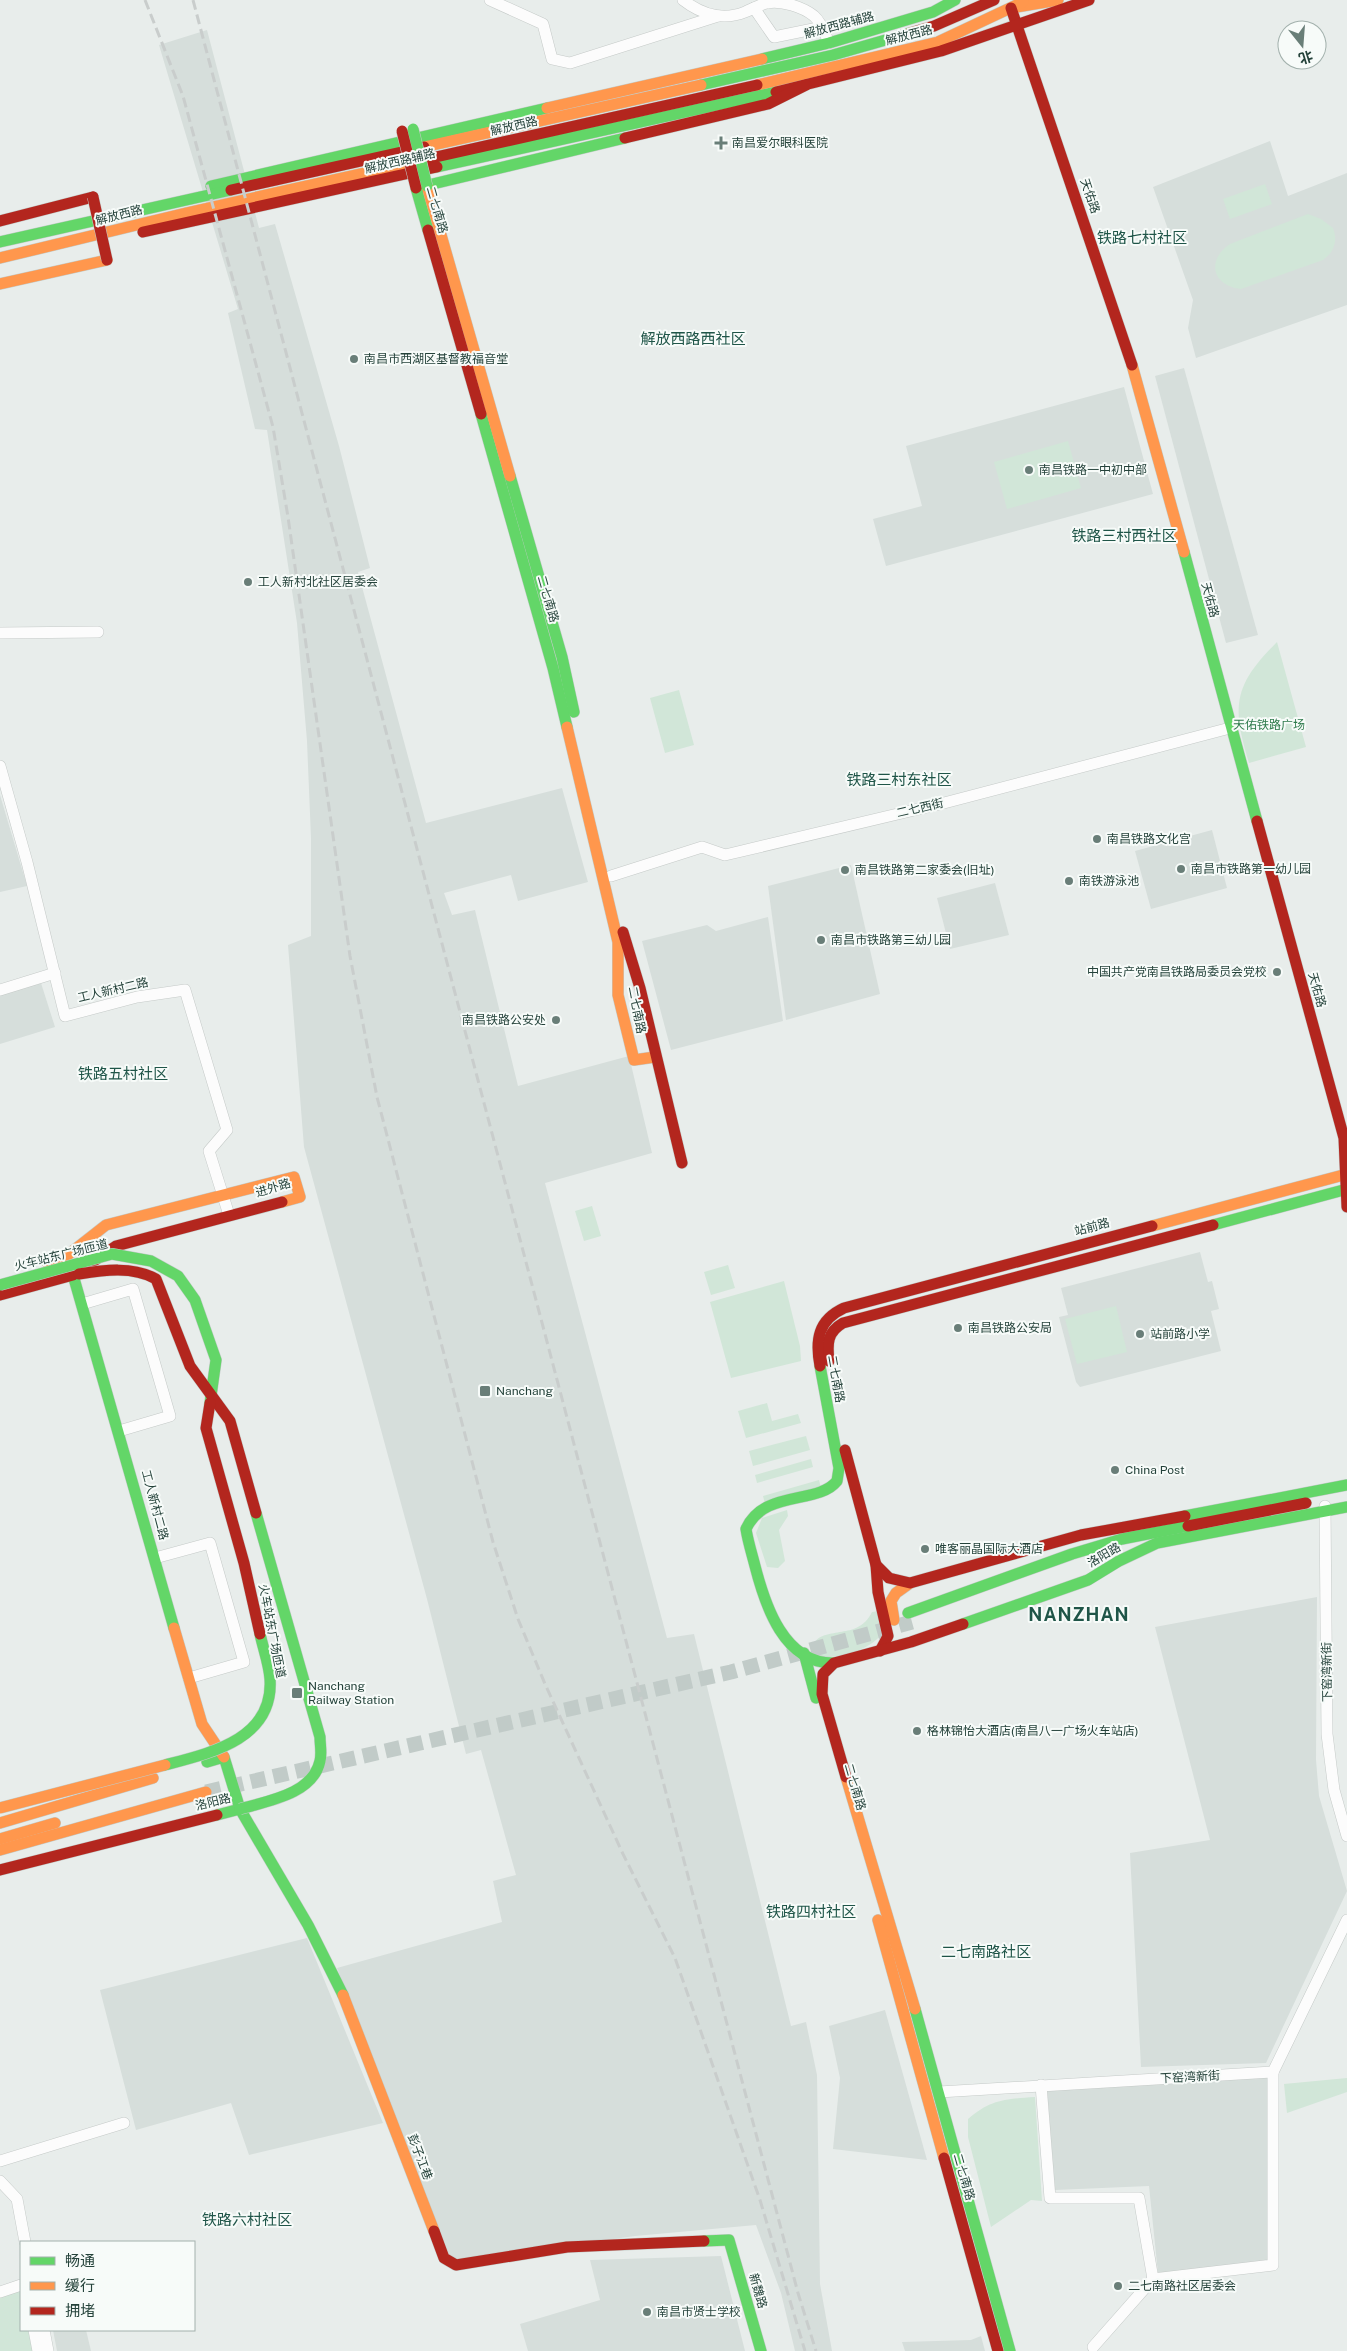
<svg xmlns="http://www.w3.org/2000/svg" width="1347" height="2351" font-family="'Public Sans','Noto Sans SC',sans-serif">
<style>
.built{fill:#d6dedb}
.green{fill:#d1e6d8}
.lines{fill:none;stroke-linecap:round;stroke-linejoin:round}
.secondary-tunnel{stroke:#c1cbc8;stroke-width:15;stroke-dasharray:15 8;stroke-linecap:butt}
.street-casing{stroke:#c5cac8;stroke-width:12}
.fast-casing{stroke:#c3cbc8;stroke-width:12}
.slow-casing{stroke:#c3cbc8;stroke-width:12}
.jam-casing{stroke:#c3cbc8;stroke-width:12}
.street{stroke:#fcfcfc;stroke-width:11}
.fast{stroke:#63d668;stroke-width:11}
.slow{stroke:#ff974d;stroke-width:11}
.jam{stroke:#b3261e;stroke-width:11}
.rail{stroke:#c9cdcc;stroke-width:3;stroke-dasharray:10 5;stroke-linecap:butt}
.fast-bridge-casing{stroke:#c3cbc8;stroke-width:12;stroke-linecap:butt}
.slow-bridge-casing{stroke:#c3cbc8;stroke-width:12;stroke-linecap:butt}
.jam-bridge-casing{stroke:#c3cbc8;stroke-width:12;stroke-linecap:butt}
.fast-bridge{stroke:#63d668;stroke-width:11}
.slow-bridge{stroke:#ff974d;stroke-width:11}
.jam-bridge{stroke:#b3261e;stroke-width:11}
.poi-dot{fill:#697e78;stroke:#f7fbf9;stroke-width:2}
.labels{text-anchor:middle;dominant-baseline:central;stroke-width:4;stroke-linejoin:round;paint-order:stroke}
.street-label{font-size:12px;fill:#24423a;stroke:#f7fbf9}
.poi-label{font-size:12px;fill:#24423a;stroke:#f7fbf9;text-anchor:start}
.park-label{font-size:12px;fill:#2d7a4b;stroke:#f7fbf9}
.quarter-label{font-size:15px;fill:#1f5548;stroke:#f7fbf9}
.district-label{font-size:18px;font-weight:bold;letter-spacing:1px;fill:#1f5548;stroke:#f7fbf9}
</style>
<rect width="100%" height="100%" fill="#e8edeb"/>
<g class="built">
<path d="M 207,30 L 259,228 L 275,224 L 339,446 L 370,568 L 358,572 L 426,823 L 562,788 L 588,882 L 518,901 L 511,875 L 444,893 L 452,915 L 475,910 L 518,1086 L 629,1056 L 652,1153 L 545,1183 L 667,1638 L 694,1634 L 791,2026 L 806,2022 L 817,2075 L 820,2284 L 832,2351 L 795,2351 L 781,2293 L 756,2225 L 635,2236 L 450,2261 L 337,1968 L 502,1922 L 493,1881 L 516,1875 L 481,1750 L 466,1754 L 427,1599 L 304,1147 L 288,945 L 311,936 L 311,838 L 307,741 L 297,623 L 267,430 L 255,429 L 228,313 L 238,309 L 159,45 Z"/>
<path d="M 1270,141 L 1288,196 L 1347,173 L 1347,305 L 1196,358 L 1188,328 L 1193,300 L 1153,187 Z"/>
<path d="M 1184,368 L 1258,635 L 1226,643 L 1155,376 Z"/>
<path d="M 1124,387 L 1153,494 L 886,566 L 873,519 L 922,506 L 906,446 Z"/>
<path d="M 0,795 L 27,886 L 0,892 Z"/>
<path d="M 1212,830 L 1227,888 L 1151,909 L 1135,851 Z"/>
<path d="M 851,865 L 880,994 L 786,1020 L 768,886 Z"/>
<path d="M 995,883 L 1009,935 L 950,949 L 937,898 Z"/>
<path d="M 768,917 L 783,1021 L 671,1050 L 642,941 L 707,925 L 716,931 Z"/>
<path d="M 41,983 L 55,1027 L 0,1044 L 0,995 Z"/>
<path d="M 1200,1252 L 1208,1282 L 1212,1281 L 1219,1309 L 1211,1311 L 1221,1351 L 1080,1387 L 1076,1382 L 1059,1317 L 1068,1315 L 1061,1288 Z"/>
<path d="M 1317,1597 L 1316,1760 L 1319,1796 L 1347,1891 L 1266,2063 L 1141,2067 L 1130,1853 L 1210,1840 L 1155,1627 Z"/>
<path d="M 307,1938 L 383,2123 L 249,2155 L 231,2103 L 136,2130 L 100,1990 Z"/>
<path d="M 885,2010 L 927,2160 L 833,2149 L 840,2078 L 829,2026 Z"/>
<path d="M 1268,2076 L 1269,2261 L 1158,2273 L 1149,2186 L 1055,2190 L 1047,2089 Z"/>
<path d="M 721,2256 L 745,2351 L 528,2351 L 520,2324 L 600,2300 L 590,2260 Z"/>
<path d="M 53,2330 L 86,2330 L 91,2351 L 57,2351 Z"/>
<path d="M 981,2336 L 985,2351 L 905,2351 L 902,2342 L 971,2340 Z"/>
</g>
<g class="green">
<path d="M 1265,184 L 1272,204 L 1230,219 L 1223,199 Z"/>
<path d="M 1308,214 L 1321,219 L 1333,228 C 1338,241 1334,252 1323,260 L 1241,289 C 1212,286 1206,260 1230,244 Z"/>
<path d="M 1068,441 L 1081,488 L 1007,509 L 994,462 Z"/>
<path d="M 1277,642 L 1306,747 L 1249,763 C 1231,705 1234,685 1277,642 Z"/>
<path d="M 679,690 L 694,745 L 665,753 L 650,698 Z"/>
<path d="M 592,1206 L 601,1236 L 584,1241 L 575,1211 Z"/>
<path d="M 728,1265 L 735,1288 L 711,1295 L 704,1272 Z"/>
<path d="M 784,1281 L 800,1346 L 801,1361 L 731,1378 L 710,1302 Z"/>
<path d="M 1116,1306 L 1127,1352 L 1077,1364 L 1065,1319 Z"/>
<path d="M 767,1403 L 772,1421 L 798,1414 L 801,1423 L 746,1438 L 738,1411 Z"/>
<path d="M 806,1436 L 810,1450 L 753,1466 L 749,1451 Z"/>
<path d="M 811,1459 L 813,1467 L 757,1483 L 755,1475 Z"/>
<path d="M 819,1480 L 821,1488 L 765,1504 L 763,1496 Z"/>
<path d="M 787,1510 L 788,1516 L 779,1530 L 785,1561 L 778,1568 L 767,1567 L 756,1533 L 762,1518 Z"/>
<path d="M 879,1611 L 885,1631 C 870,1650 842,1659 818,1657 C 802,1630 842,1635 856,1628 C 864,1624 868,1620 872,1612 Z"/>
<path d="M 1347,2078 L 1347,2092 L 1287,2113 L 1284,2084 Z"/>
<path d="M 1035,2097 L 1042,2201 L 1031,2200 L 991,2227 L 968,2137 L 968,2119 C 991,2099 1006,2099 1035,2097 Z"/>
<path d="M 21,2289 L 21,2330 L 29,2330 L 33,2351 L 0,2351 L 0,2296 Z"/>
</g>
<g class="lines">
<path class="secondary-tunnel" d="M 206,1792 L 731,1672 L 912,1622"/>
<g class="street-casing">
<g id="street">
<path d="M 490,0 L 543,24 L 552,59 L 570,63 L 718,16"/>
<path d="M 683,0 C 701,14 723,21 745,12 C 752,9 759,5 767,3 C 781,0 803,7 814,16 C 822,23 825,34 829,43"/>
<path d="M 754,8 L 774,37 L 823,27"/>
<path d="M 0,633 L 98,632"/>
<path d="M 0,766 L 27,862 L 65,1016 L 137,997 L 185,990 L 227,1130 L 209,1151 L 229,1215"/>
<path d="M 611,876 L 702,847 L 725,855 L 944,803 L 1230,728"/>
<path d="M 0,990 L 55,973"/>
<path d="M 82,1304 L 133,1289 L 170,1416 L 119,1431"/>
<path d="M 1325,1506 L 1327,1734 L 1334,1790 L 1347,1836"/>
<path d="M 155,1558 L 210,1543 L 244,1662 L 189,1678"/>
<path d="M 1041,2085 L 1050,2198 L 1139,2198 L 1153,2279"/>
<path d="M 939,2092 L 1273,2072 L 1347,1920"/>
<path d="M 0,2161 L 124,2123"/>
<path d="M 0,2181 L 17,2199 L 25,2242"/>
<path d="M 0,2292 L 21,2285"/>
<path d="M 34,2330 L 38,2351"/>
<path d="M 44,2330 L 48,2351"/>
<path d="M 1093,2347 L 1153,2279 L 1273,2265 L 1273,2072"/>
</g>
</g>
<g class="fast-casing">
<g id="fast">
<path d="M 762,59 L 829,43 L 933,12 L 955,0"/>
<path d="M 701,85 L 833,55 L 910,33"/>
<path d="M 437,167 L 776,92"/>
<path d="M 211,186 L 547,108"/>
<path d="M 428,230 L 416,188 L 625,138"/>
<path d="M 0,242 L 231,190"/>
<path d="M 481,414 L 553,668 L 567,727"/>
<path d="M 510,476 L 562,657 L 574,712"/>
<path d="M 1184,552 L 1257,821"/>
<path d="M 1213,1225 L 1347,1189"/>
<path d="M 69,1268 L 73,1275 L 174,1628"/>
<path d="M 820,1366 L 839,1468 L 837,1481 C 818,1505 764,1489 746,1529 C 748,1542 752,1554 755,1566 C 765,1605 784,1664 834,1663"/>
<path d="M 1185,1516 L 1347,1485"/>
<path d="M 908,1613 L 1072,1554 L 1122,1539 L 1188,1526"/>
<path d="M 963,1624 L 1088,1580 L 1119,1561 L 1157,1543 L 1347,1507"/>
<path d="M 804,1653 L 816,1698"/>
<path d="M 207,1762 L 224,1757 L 240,1809 L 217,1815"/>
<path d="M 240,1809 L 308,1925 L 343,1995"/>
<path d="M 915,2009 L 1010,2351"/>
<path d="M 704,2241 L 729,2240 L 761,2351"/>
</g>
</g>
<g class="slow-casing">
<g id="slow">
<path d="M 1011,8 L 1058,0"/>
<path d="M 757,85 L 938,42 L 1023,2"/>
<path d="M 547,108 L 762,59"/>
<path d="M 424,147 L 701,85"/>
<path d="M 427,186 L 510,476"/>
<path d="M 0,258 L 186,213 L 418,161"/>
<path d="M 0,284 L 107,260"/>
<path d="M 1132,365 L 1184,552"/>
<path d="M 567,727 L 618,942 L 618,995 L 634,1060 L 655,1057"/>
<path d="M 1152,1226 L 1347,1174"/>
<path d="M 47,1262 L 64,1258 L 106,1225 L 294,1177 L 300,1197 L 282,1202"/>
<path d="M 894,1620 L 891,1601 L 896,1593 L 910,1583"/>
<path d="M 174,1628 L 202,1724 L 224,1757"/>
<path d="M 846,1777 L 915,2009"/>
<path d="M 0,1823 L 153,1778"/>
<path d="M 0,1839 L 55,1823"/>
<path d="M 0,1850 L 206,1792"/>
<path d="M 878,1920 L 944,2158"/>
<path d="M 343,1995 L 434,2231"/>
</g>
</g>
<g class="jam-casing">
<g id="jam">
<path d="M 1011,8 L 1132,365"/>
<path d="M 910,33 L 934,26 L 994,0"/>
<path d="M 776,92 L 941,51 L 1089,0"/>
<path d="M 625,138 L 768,104 L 806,85"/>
<path d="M 418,161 L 757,85"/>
<path d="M 231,190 L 424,147"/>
<path d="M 0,221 L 93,197"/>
<path d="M 428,230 L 481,414"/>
<path d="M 143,232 L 437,167"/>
<path d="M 1257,821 L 1344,1138 L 1347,1207"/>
<path d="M 623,932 L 640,988 L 682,1163"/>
<path d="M 0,1295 L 73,1275 L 116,1246 L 282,1202"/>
<path d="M 829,1361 C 827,1344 827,1332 843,1323 L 1213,1225"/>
<path d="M 820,1366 C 815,1340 818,1320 844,1308 L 1152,1226"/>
<path d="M 845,1450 L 876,1565 L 878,1592 L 888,1636 L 880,1651"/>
<path d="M 1188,1526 L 1306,1503"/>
<path d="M 876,1565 L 889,1578 L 910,1583 L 1081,1535 L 1185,1516"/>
<path d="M 846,1777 L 822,1694 L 823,1674 L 834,1663 L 911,1642 L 963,1624"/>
<path d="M 0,1870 L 217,1815"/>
<path d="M 944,2158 L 998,2351"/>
<path d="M 434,2231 L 444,2258 L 456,2265 L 567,2247 L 704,2241"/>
</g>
</g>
<use href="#street" class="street"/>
<use href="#fast" class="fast"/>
<use href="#slow" class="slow"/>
<use href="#jam" class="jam"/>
<g class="rail">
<path d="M 145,0 L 183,96 L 273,427 L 288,517 L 350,956 L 377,1097 L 493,1542 L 518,1619 L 545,1684 L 623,1854 L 675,1958 L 760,2200 L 805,2351"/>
<path d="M 193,0 L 798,2293 L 816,2351"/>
</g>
<g class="fast-bridge-casing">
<g id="fast-bridge">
<path d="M 413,129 L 427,186"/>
<path d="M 0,1285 L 112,1254 L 151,1261 L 178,1276 L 195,1300 L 216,1360 L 210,1403"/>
<path d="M 165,1765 C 211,1753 274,1739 270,1679 C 269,1664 263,1648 260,1634"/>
<path d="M 240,1809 C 268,1801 313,1794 320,1761 C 322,1753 320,1745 320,1737 L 256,1513"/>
</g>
</g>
<g class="slow-bridge-casing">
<path id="slow-bridge" d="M 0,1808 L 165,1765"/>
</g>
<g class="jam-bridge-casing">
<g id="jam-bridge">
<path d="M 402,131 L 416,188"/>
<path d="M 93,197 L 107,260"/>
<path d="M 79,1274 C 104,1270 133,1266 156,1279 L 190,1366 L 230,1421 L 256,1513"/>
<path d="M 210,1403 L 206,1428 L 244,1563 L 260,1634"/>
</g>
</g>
<use href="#fast-bridge" class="fast-bridge"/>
<use href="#slow-bridge" class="slow-bridge"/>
<use href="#jam-bridge" class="jam-bridge"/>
</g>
<g class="poi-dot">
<path d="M718.5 135.5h5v5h5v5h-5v5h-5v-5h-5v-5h5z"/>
<circle cx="354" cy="359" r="5"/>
<circle cx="1029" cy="470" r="5"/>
<circle cx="248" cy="582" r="5"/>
<circle cx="1097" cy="839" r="5"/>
<circle cx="1181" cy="869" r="5"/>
<circle cx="845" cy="870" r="5"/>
<circle cx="1069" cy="881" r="5"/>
<circle cx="821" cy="940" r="5"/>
<circle cx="1277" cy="972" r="5"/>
<circle cx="556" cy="1020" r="5"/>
<circle cx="958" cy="1328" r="5"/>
<circle cx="1140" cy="1334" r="5"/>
<rect x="479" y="1385" width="12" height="12" rx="2.5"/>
<circle cx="1115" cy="1470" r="5"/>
<circle cx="925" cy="1549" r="5"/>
<rect x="291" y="1687" width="12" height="12" rx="2.5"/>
<circle cx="917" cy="1731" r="5"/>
<circle cx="1118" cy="2286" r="5"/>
<circle cx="647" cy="2312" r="5"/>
</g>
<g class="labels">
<g class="street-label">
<text transform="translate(839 25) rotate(-15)">解放西路辅路</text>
<text transform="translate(909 35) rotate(-14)">解放西路</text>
<text transform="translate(514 126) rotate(-13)">解放西路</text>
<text transform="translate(400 161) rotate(-13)">解放西路辅路</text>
<text transform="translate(1090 196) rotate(71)">天佑路</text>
<text transform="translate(437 210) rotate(74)">二七南路</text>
<text transform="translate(119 215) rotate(-14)">解放西路</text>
<text transform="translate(548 599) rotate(74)">二七南路</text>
<text transform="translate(1210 600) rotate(75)">天佑路</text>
<text transform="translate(920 808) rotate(-13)">二七西街</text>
<text transform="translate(113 990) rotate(-13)">工人新村二路</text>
<text transform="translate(1317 990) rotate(74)">天佑路</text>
<text transform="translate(637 1010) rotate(79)">二七南路</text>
<text transform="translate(273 1188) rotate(-17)">进外路</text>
<text transform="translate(1092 1227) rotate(-15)">站前路</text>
<text transform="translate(61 1255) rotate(-14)">火车站东广场匝道</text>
<text transform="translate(836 1379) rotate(80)">二七南路</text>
<text transform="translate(155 1505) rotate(75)">工人新村二路</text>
<text transform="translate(1104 1555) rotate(-30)">洛阳路</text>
<text transform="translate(272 1631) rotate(79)">火车站东广场匝道</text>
<text transform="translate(1327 1672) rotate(-91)">下窑湾新街</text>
<text transform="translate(855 1787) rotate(74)">二七南路</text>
<text transform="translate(213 1802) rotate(-14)">洛阳路</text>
<text transform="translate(1190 2077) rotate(-3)">下窑湾新街</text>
<text transform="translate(420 2157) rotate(69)">彭子江巷</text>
<text transform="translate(964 2177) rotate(74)">二七南路</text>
<text transform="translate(758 2291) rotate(74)">新魏路</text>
</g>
<g class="poi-label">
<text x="732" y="143">南昌爱尔眼科医院</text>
<text x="364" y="359">南昌市西湖区基督教福音堂</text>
<text x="1039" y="470">南昌铁路一中初中部</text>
<text x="258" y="582">工人新村北社区居委会</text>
<text x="1107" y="839">南昌铁路文化宫</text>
<text x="1191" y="869">南昌市铁路第一幼儿园</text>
<text x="855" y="870">南昌铁路第二家委会(旧址)</text>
<text x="1079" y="881">南铁游泳池</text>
<text x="831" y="940">南昌市铁路第三幼儿园</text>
<text x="1267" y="972" text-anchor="end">中国共产党南昌铁路局委员会党校</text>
<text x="546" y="1020" text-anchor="end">南昌铁路公安处</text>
<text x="968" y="1328">南昌铁路公安局</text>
<text x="1150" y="1334">站前路小学</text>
<text x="496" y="1391">Nanchang</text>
<text x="1125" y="1470">China Post</text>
<text x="935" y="1549">唯客丽晶国际大酒店</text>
<text x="308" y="1686">Nanchang<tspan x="308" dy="14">Railway Station</tspan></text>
<text x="927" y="1731">格林锦怡大酒店(南昌八一广场火车站店)</text>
<text x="1128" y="2286">二七南路社区居委会</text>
<text x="657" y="2312">南昌市贤士学校</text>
</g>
<g class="park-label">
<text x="1269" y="725">天佑铁路广场</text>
</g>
<g class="quarter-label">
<text x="1142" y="237">铁路七村社区</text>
<text x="693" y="338">解放西路西社区</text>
<text x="1124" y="535">铁路三村西社区</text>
<text x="899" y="779">铁路三村东社区</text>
<text x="123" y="1073">铁路五村社区</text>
<text x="811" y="1911">铁路四村社区</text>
<text x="986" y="1951">二七南路社区</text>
<text x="247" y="2219">铁路六村社区</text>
</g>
<g class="district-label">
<text x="1079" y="1614">NANZHAN</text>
</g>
</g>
<rect x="20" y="2241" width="175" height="90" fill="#f7fbf9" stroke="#a3b1ad"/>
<rect x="30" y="2257" width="25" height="8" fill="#63d668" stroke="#a3b1ad"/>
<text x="65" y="2266" font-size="15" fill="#24423a">畅通</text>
<rect x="30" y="2282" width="25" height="8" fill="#ff974d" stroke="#a3b1ad"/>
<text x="65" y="2291" font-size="15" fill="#24423a">缓行</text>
<rect x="30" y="2307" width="25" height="8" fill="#b3261e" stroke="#a3b1ad"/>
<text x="65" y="2316" font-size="15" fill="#24423a">拥堵</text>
<g transform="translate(1302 45) rotate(163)"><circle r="24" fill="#f7fbf9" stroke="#a3b1ad"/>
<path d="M0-4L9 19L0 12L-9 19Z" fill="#697e78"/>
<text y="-8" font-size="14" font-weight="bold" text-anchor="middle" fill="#24423a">北</text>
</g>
</svg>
